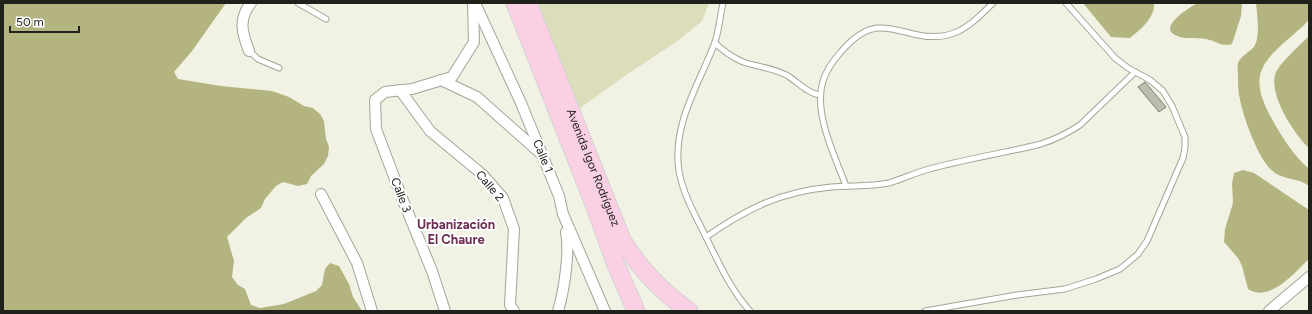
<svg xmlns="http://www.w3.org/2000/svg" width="1312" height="314" font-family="Figtree,sans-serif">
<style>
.green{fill:#dcddba}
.forest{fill:#b4b480}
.building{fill:#bcbcaf;stroke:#7e7e72}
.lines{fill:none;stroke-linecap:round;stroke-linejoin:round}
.service-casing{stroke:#a4a498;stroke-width:7}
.minor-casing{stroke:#a4a498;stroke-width:12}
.trunk-casing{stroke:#d3d3d2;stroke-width:19}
.service{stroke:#fff;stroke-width:5}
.minor{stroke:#fff;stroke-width:10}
.trunk{stroke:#fbcfe4;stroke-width:17}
.labels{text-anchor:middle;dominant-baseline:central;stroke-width:4;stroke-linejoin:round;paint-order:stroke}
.street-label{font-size:12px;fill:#21211c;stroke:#fff}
.neighbourhood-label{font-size:13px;font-weight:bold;fill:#6f2f52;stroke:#fff}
</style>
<rect width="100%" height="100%" fill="#f1f2e4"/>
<path class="green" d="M 536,3 L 709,3 L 702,21 L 676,42 L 626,75 L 579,109 Z"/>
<g class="forest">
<path d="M 3,3 L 226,3 L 192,51 L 174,72 L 178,79 L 221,86 L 272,91 L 289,97 L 304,106 L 313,108 L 320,114 L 324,121 L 326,139 L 329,147 L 328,156 L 324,164 L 311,176 L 307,184 L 298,186 L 283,182 L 276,186 L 265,199 L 261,208 L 246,218 L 227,237 L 234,261 L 232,277 L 238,285 L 245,289 L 251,305 L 260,308 L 284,304 L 316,291 L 322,285 L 325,269 L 330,263 L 339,266 L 349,284 L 353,297 L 362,311 L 3,311 Z"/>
<path d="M 1083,3 L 1154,3 C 1155,18 1141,29 1130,38 L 1111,37 Z"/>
<path d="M 1197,3 L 1242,3 L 1241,16 L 1232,44 C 1222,47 1216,41 1206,39 C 1196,37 1184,40 1175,35 C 1158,26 1191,7 1197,3 Z"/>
<path d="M 1256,3 L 1309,3 C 1309,7 1310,14 1309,18 C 1307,24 1298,30 1294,34 C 1260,63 1248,76 1272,119 C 1282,137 1293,155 1309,169 L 1309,186 C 1299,178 1285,180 1275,173 C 1259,162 1244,119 1240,100 C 1238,92 1238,83 1238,75 C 1238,71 1237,67 1238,63 C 1241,56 1248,53 1253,48 C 1261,39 1257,14 1256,3 Z"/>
<path d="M 1309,36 L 1309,148 C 1294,134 1267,93 1276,72 C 1282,61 1300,45 1309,36 Z"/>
<path d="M 1243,170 L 1254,173 L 1309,210 L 1309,259 C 1294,273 1270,303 1248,289 L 1242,266 L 1238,258 L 1224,242 L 1225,229 L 1233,203 L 1232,184 L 1234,173 Z"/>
</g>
<path class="building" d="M 1145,82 L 1166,107 L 1159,112 L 1138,87 Z"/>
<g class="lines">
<g class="service-casing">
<g id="service">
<path d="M 298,3 L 326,19"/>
<path d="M 723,3 C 720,16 719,32 714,45 C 698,86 672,125 679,171 C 683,194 695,215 705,235 C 718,261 730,289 750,311"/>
<path d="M 715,43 C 723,51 732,57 743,62 C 758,67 774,68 788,76 C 799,83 807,93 820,95"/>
<path d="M 249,51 L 258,59 L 279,68"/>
<path d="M 846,186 C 835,156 813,113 823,81 C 826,71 833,61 840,53 C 850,41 862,30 877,28 C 889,27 902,31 913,34 C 951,43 967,29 993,3"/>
<path d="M 706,237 C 748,208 780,192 831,187 C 851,185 869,187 889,183 C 902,179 915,173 929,169 C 966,159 1004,153 1041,144 C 1056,139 1068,133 1080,125 L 1135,72"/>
<path d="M 925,311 L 1017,295 L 1065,289 L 1096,279 L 1120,269 L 1138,254 L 1147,241 L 1183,158 L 1185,148 L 1185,137 L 1172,106 L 1163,91 L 1150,80 L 1128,68 L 1115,58 L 1066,3"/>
</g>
</g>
<g class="minor-casing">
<g id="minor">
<path d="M 475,3 L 521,103 L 559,196 L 563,214 L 605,311"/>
<path d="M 249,51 C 242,33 238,19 251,3"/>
<path d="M 441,80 L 477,97 L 539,152"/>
<path d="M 400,90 L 430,131 L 483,175 L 503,198 L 514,229 L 510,305 L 514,311"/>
<path d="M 321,194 L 357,263 L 372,311"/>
<path d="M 445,311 L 432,271 L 402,198 L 376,129 L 375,100 L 385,92 L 412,89 L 452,77 L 474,42 L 473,3"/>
<path d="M 558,311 C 564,291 570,252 566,232"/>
<path d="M 1269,311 L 1309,277"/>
</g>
</g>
<g class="trunk-casing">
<g id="trunk">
<path d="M 515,3 L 594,204 L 616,265 L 636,311"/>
<path id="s1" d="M 528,3 L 622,240 C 641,270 661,291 689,311"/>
</g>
</g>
<use href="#service" class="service"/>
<use href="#minor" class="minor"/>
<use href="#trunk" class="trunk"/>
</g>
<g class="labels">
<g class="street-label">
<text transform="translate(543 156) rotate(68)">Calle 1</text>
<text stroke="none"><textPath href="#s1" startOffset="177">Avenida Igor Rodríguez</textPath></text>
<text transform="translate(490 186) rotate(50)">Calle 2</text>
<text transform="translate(401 195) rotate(69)">Calle 3</text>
</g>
<g class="neighbourhood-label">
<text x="456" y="224">Urbanización<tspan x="456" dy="15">El Chaure</tspan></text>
</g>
</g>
<rect width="1312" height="314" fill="none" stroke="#21211c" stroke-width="8"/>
<path d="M10 26v6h69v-6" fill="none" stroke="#21211c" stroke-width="2"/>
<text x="16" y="26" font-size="12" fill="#21211c" stroke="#ffffff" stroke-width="3" paint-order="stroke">50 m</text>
</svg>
